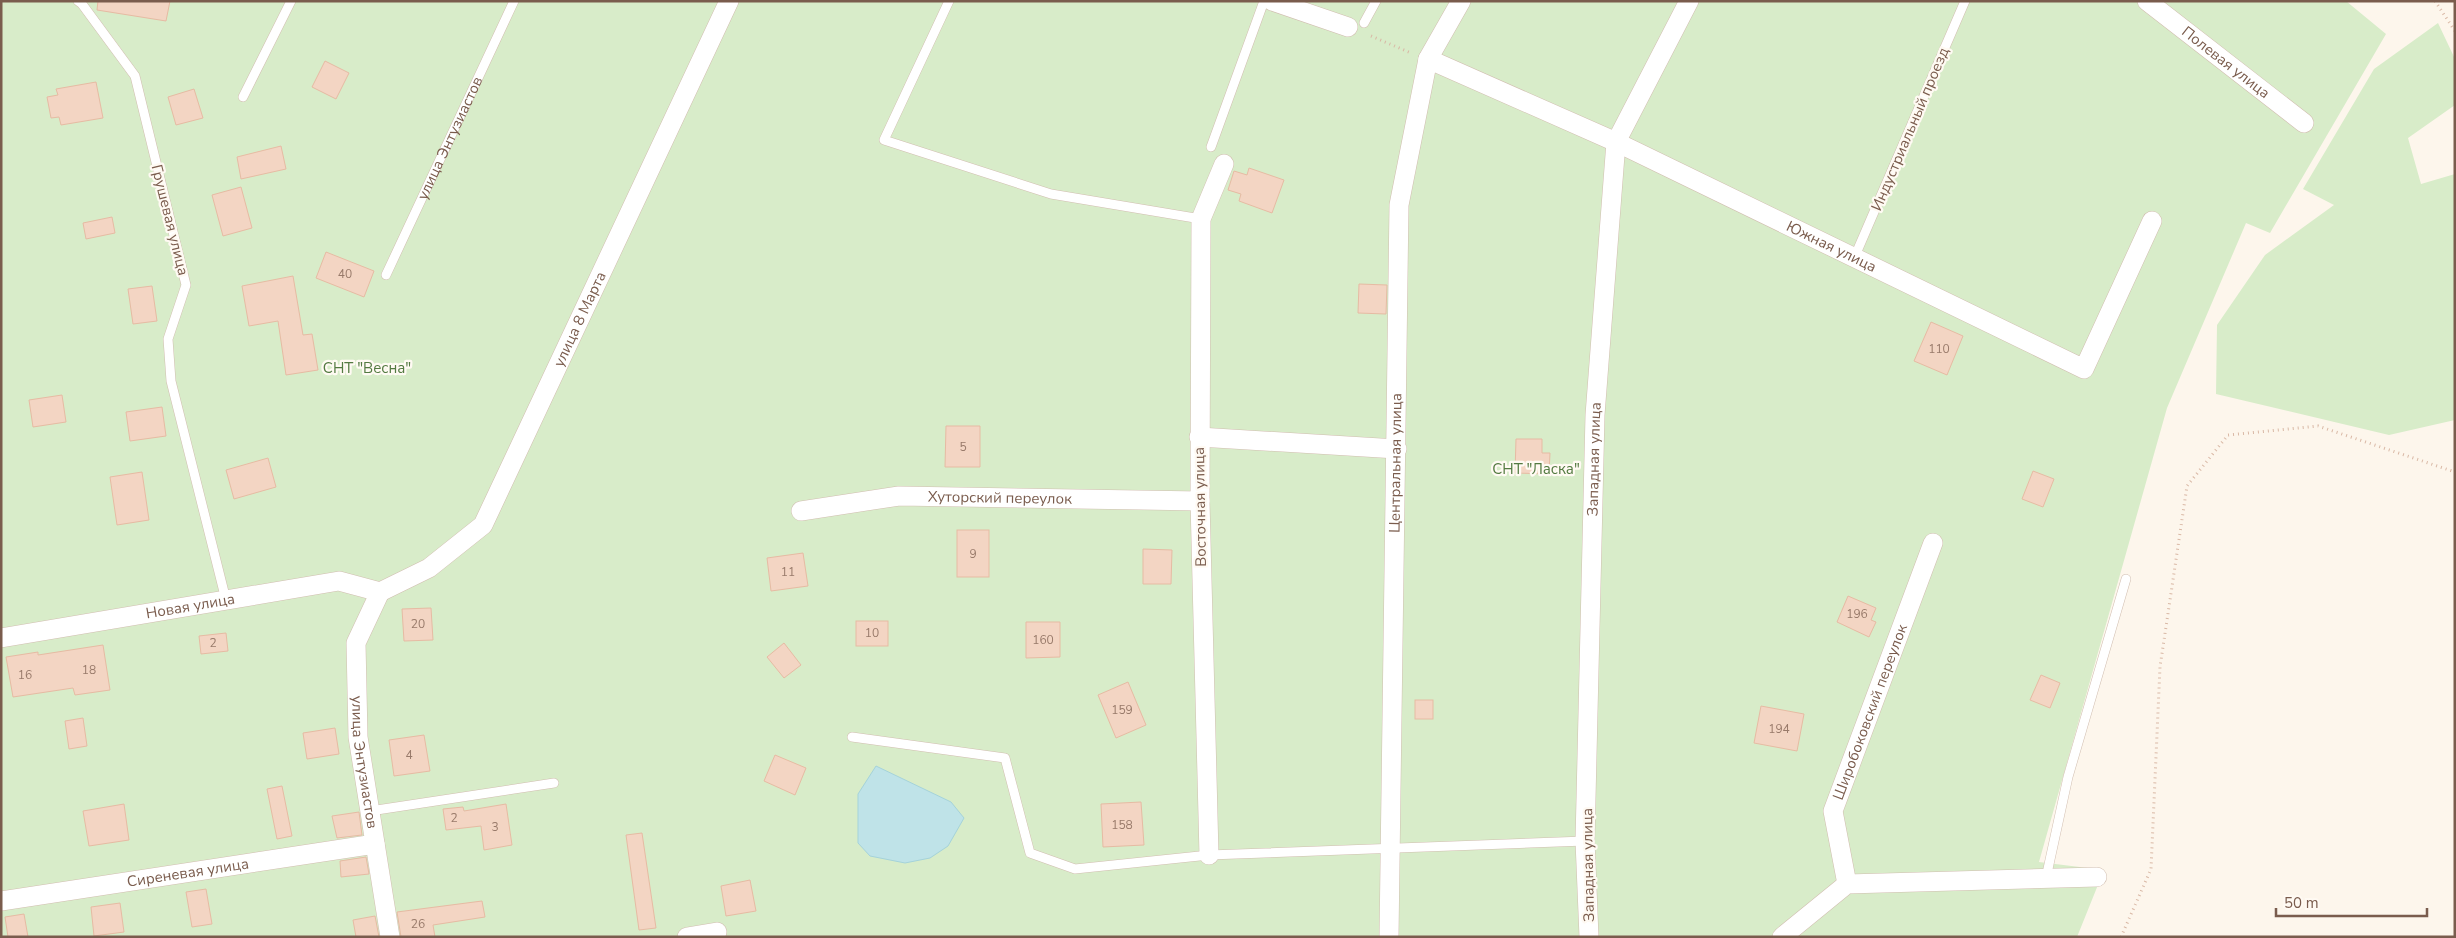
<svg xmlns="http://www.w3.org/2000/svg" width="2456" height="938" font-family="'Nunito Sans',sans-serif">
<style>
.green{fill:#d8ecc9}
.water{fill:#bfe3e8;stroke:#a5d3da}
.building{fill:#f3d5c3;stroke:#e6bba3}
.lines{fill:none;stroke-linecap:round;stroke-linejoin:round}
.service-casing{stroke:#d1beb0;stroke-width:10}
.minor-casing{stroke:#d1beb0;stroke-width:20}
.path{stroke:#d9b8a5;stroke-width:3;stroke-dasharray:1 4;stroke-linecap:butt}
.service{stroke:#fff;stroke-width:9}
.minor{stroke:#fff;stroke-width:19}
.labels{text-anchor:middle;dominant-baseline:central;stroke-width:4.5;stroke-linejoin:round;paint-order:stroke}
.number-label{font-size:12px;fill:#987a6a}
.street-label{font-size:15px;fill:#7a5c4d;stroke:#fffaf3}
.park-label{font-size:15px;fill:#537a41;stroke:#fffaf3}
</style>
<rect width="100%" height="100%" fill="#fdf6ec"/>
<g class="green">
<path d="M 1,1 L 2346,1 L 2386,34 L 2270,233 L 2246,223 L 2167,408 L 2039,862 L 2104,870 L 2077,937 L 1,937 Z"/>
<path d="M 2438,23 L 2455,59 L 2455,105 L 2408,138 L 2421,184 L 2455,174 L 2455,420 L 2389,435 L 2216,394 L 2217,325 L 2265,255 L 2334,205 L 2303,189 L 2374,69 Z"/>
</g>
<path class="water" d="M 876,766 L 951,802 L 964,818 L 948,846 L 930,858 L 905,863 L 870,856 L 858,843 L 858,794 Z"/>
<g class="building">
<path d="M 98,1 L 170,1 L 166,21 L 97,10 Z"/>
<path d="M 325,61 L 349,73 L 336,99 L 312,87 Z"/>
<path d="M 96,82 L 103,118 L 61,125 L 59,117 L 51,118 L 47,97 L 58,95 L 56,89 Z"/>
<path d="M 194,89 L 203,118 L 176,125 L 168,97 Z"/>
<path d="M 281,146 L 286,169 L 241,179 L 237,157 Z"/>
<path d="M 1249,168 L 1284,180 L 1272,213 L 1239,201 L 1241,194 L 1228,190 L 1234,171 L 1247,175 Z"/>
<path d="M 241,187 L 252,228 L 223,236 L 212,195 Z"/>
<path d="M 112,217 L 115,233 L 86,239 L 83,223 Z"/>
<path d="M 326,252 L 374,271 L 364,297 L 316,278 Z"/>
<path d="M 293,276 L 303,335 L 312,334 L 318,370 L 286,375 L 278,321 L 249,326 L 242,286 Z"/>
<path d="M 1359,284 L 1387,285 L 1386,314 L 1358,313 Z"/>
<path d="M 152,286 L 157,321 L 133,324 L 128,289 Z"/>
<path d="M 1931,322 L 1963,336 L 1947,375 L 1914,361 Z"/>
<path d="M 62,395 L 66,422 L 33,427 L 29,400 Z"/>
<path d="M 162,407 L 166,436 L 130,441 L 126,412 Z"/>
<path d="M 946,426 L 980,426 L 980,467 L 945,467 Z"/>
<path d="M 1516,439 L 1542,439 L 1542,453 L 1550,453 L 1549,474 L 1515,473 Z"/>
<path d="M 268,458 L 276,487 L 234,499 L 226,470 Z"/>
<path d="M 2033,471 L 2054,479 L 2043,507 L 2022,499 Z"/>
<path d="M 142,472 L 149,520 L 117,525 L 110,477 Z"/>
<rect x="957" y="530" width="32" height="47"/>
<path d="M 1143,549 L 1172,550 L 1171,584 L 1143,584 Z"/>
<path d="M 803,553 L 808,586 L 771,591 L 767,558 Z"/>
<path d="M 1848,596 L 1876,608 L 1871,620 L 1876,622 L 1869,637 L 1837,622 Z"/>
<path d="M 431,608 L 433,640 L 404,641 L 402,609 Z"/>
<rect x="856" y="621" width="32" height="25"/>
<path d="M 1026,622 L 1060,622 L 1060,657 L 1026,658 Z"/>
<path d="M 226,633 L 228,651 L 201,654 L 199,636 Z"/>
<path d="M 784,643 L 801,665 L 784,678 L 767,657 Z"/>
<path d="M 103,645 L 110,690 L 75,695 L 73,688 L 13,697 L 6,657 L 38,652 L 38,655 Z"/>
<path d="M 2041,675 L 2060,683 L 2050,708 L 2030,700 Z"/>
<path d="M 1128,682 L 1146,725 L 1116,738 L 1098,695 Z"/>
<rect x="1415" y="700" width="18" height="19"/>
<path d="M 1761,706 L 1804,714 L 1797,751 L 1754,743 Z"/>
<path d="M 83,718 L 87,746 L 69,749 L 65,721 Z"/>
<path d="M 335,728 L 339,754 L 307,759 L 303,733 Z"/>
<path d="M 424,735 L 430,771 L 394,776 L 389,740 Z"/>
<path d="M 775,755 L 806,768 L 795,795 L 764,781 Z"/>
<path d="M 282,786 L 292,836 L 277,839 L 267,789 Z"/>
<path d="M 1141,802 L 1144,845 L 1103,847 L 1101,804 Z"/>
<path d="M 124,804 L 129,840 L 89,846 L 83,811 Z"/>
<path d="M 506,804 L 512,845 L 484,850 L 481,826 L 446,830 L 443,809 L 463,807 L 464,811 Z"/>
<path d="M 359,812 L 362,835 L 337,838 L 332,816 Z"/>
<path d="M 642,833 L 656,928 L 639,930 L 626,835 Z"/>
<path d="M 366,857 L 369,874 L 341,877 L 340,861 Z"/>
<path d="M 750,880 L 756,911 L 726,916 L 721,886 Z"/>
<path d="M 206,889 L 212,924 L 192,927 L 186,892 Z"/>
<path d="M 482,901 L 485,917 L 433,925 L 435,937 L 401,937 L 397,912 Z"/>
<path d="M 120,903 L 124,932 L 94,936 L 91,907 Z"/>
<path d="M 24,914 L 28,937 L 8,937 L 5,917 Z"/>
<path d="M 375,916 L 379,937 L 356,937 L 353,920 Z"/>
</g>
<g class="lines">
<g class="service-casing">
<g id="service">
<path d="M 78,1 L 82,4 L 135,76 L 186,285 L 168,339 L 171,381 L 226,600"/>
<path d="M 949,1 L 884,140 L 1051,194 L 1201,219"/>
<path d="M 1364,23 L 1376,1"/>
<path d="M 243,97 L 291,1"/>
<path d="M 1211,147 L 1264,1"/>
<path d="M 1855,256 L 1965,1"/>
<path id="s1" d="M 386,275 L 514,1"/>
<path d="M 852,737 L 1005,758 L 1030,853 L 1075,869 L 1209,855 L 1585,841"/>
<path d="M 370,811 L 554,783"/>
<path d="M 2046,878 L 2068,777 L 2126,579"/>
</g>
</g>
<g class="minor-casing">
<g id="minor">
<path d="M 1272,1 L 1348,27"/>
<path id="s2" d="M 2147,1 L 2304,123"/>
<path id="s3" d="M 1428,59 L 1616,142 L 2084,369 L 2152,221"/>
<path d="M 1199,437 L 1397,449"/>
<path id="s4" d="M 801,511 L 899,496 L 1200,501"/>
<path id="s5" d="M 380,592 L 429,568 L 483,525 L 729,1"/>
<path id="s6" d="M 380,592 L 356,643 L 358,737 L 390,937"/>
<path id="s7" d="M 1,638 L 339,581 L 380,592"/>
<path d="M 1209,855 L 1200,501 L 1201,219 L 1224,164"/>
<path id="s8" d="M 1847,884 L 1833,811 L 1933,543"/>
<path id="s9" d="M 1,901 L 375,844"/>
<path d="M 687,937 L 717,932"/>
<path id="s10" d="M 1389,937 L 1399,205 L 1428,59 L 1461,1"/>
<path id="s11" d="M 1589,937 L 1585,841 L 1595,415 L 1616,142 L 1689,1"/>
<path d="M 1782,937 L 1847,884 L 2097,877"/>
</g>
</g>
<g class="path">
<path d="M 2435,1 L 2455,31"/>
<path d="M 1371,36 L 1411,53"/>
<path d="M 2121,937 L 2151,869 L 2160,667 L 2187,486 L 2228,435 L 2318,426 L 2455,472"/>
</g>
<use href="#service" class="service"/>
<use href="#minor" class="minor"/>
</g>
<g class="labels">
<g class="number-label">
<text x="345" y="274">40</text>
<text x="1939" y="349">110</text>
<text x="963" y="447">5</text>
<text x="973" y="554">9</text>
<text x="788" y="572">11</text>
<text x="1857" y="614">196</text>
<text x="418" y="624">20</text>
<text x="872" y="633">10</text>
<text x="1043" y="640">160</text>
<text x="213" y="643">2</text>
<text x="89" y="670">18</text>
<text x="25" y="675">16</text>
<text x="1122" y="710">159</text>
<text x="1779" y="729">194</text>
<text x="409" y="755">4</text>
<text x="454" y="818">2</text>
<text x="1122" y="825">158</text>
<text x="495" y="827">3</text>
<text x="418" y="924">26</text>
</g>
<g class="street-label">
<text stroke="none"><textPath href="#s2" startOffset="100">Полевая улица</textPath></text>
<text transform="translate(1910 129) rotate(-67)">Индустриальный проезд</text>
<text stroke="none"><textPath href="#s1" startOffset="151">улица Энтузиастов</textPath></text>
<text transform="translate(170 220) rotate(76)">Грушевая улица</text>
<text stroke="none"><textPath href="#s3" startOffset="445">Южная улица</textPath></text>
<text stroke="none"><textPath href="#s5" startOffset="351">улица 8 Марта</textPath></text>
<text stroke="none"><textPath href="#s11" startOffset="478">Западная улица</textPath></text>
<text stroke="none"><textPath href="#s10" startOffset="474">Центральная улица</textPath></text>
<text stroke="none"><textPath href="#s4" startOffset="200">Хуторский переулок</textPath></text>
<text transform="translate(1200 507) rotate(-91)">Восточная улица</text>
<text stroke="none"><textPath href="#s7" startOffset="192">Новая улица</textPath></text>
<text stroke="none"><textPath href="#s8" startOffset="180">Широбоковский переулок</textPath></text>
<text stroke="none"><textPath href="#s6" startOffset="176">улица Энтузиастов</textPath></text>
<text transform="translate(1588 865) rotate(-91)">Западная улица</text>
<text stroke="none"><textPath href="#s9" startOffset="189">Сиреневая улица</textPath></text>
</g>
<g class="park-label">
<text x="367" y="368">СНТ "Весна"</text>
<text x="1536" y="469">СНТ "Ласка"</text>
</g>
</g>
<rect width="2456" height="938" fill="none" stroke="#7a5c4d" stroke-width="5"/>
<path d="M2276 908v8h151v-8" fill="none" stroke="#7a5c4d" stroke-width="2.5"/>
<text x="2284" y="908" font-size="15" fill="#7a5c4d" stroke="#fffaf3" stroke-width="4" paint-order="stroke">50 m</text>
</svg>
